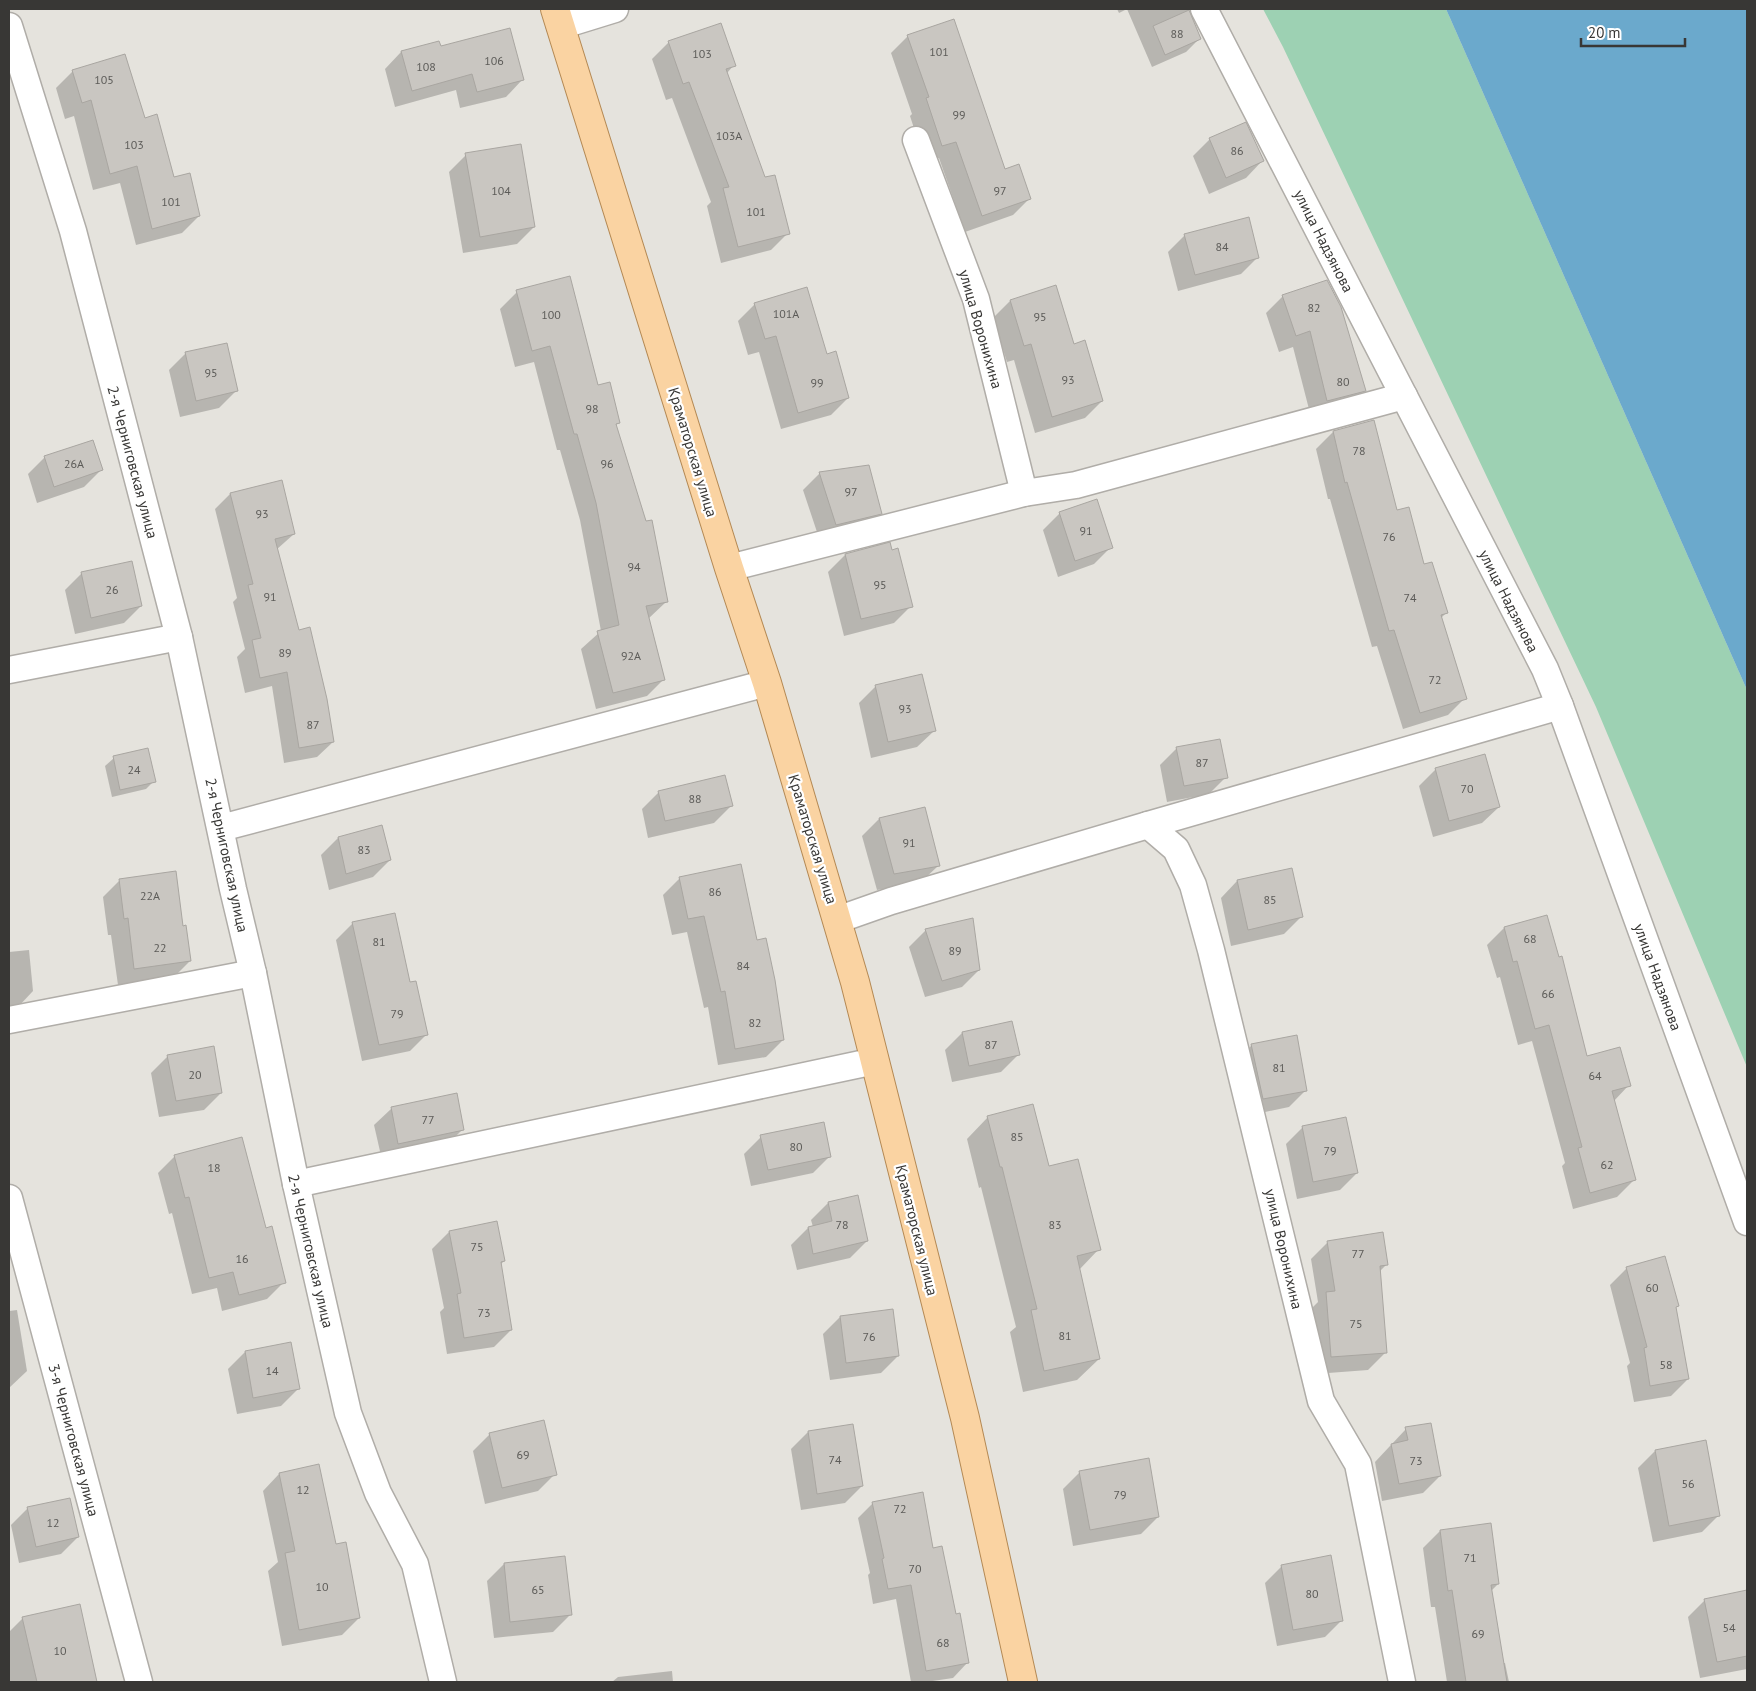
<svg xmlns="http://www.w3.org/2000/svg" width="1756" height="1691" font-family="'PT Sans',sans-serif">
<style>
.green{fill:#9dd1b3}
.water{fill:#6ba9cc}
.shadow{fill:#0003}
.building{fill:#c9c6c1;stroke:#a9a6a1}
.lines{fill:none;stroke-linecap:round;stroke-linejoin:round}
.street-casing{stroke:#b0ada8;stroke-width:29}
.primary-casing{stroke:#b48954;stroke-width:30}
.street{stroke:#fff;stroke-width:26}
.primary{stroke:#fad3a2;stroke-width:28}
.labels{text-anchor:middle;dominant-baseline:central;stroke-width:4.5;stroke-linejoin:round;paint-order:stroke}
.number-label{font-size:12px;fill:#5c5b58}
.street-label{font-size:15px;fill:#383735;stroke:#fff}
</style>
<rect width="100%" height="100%" fill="#e5e3dd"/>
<path class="green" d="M 1263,9 L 1446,9 L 1747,690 L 1747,1067 L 1596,707 L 1283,47 Z"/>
<path class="water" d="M 1446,9 L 1747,9 L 1747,690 Z"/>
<g class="shadow">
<path d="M 1117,9 L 1187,9 L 1199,39 L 1186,52 L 1152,67 L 1127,9 L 1119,13 Z"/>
<path d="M 908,36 L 1004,170 L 1030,198 L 1013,215 L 965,232 L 939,158 L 925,162 L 910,116 L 912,114 L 891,53 Z"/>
<path d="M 669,42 L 734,65 L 727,73 L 764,179 L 788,233 L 771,250 L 721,263 L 707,206 L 711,202 L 672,98 L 666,100 L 652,59 Z"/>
<path d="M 401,52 L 522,80 L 506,97 L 460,108 L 456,90 L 395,107 L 385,69 Z"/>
<path d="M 73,71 L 144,119 L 173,179 L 199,216 L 182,233 L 136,245 L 120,183 L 93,190 L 74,116 L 65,119 L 56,88 Z"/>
<path d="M 1210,139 L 1262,161 L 1246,178 L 1209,194 L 1193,156 Z"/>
<path d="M 466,155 L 534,227 L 517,244 L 463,253 L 449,172 Z"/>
<path d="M 1185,235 L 1258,257 L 1241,274 L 1178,291 L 1168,252 Z"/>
<path d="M 1055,287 L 1073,345 L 1102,401 L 1085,418 L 1035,433 L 1014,360 L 1007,362 L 993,318 L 1010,301 Z"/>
<path d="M 517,292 L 597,387 L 619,422 L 616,425 L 666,602 L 648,619 L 664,679 L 647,696 L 596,709 L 581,649 L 601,631 L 580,520 L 560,450 L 557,450 L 534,362 L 515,367 L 500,309 Z"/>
<path d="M 1283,296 L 1365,390 L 1348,407 L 1311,417 L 1293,347 L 1279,352 L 1266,313 Z"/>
<path d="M 755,304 L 826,356 L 848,398 L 831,415 L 781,429 L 759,352 L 748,355 L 738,321 Z"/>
<path d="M 186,353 L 236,391 L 219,408 L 180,417 L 169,370 Z"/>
<path d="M 1373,421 L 1396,512 L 1446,613 L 1440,619 L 1465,698 L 1448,715 L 1403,729 L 1377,646 L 1372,647 L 1330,499 L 1328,499 L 1316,449 L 1333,432 Z"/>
<path d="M 45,457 L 101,470 L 84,487 L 37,503 L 28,474 Z"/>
<path d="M 820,473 L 881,513 L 864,530 L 820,541 L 803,490 Z"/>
<path d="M 230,494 L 294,534 L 276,550 L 298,631 L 333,742 L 317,757 L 284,763 L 272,686 L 245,693 L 237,657 L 245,649 L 233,602 L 237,598 L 215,509 Z"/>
<path d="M 1060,513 L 1111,547 L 1094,564 L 1058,577 L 1043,530 Z"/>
<path d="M 845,555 L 911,606 L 894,623 L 844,636 L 828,572 Z"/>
<path d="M 82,573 L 141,606 L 124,623 L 75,634 L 65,590 Z"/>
<path d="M 876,686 L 934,731 L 917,747 L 871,758 L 859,703 Z"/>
<path d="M 1177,748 L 1226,777 L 1209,794 L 1167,802 L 1160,765 Z"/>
<path d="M 114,758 L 154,781 L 146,789 L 112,797 L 105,766 Z"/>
<path d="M 1436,769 L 1499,807 L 1482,823 L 1433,837 L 1419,786 Z"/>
<path d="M 659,792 L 731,806 L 714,823 L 648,838 L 642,809 Z"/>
<path d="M 924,808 L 938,866 L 921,882 L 877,890 L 862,836 L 879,819 Z"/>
<path d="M 381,826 L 390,860 L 373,877 L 329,890 L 321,855 L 338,838 Z"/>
<path d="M 680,878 L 756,941 L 783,1040 L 766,1057 L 718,1065 L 708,1007 L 704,1008 L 687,932 L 672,935 L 663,895 Z"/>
<path d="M 120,880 L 182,927 L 190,961 L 173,978 L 118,985 L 111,935 L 108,935 L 103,897 Z"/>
<path d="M 1237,881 L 1301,917 L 1284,934 L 1231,946 L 1221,898 Z"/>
<path d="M 353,923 L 409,984 L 427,1034 L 410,1051 L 362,1061 L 336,940 Z"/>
<path d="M 1504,928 L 1586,1057 L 1629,1085 L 1613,1102 L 1634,1180 L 1617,1197 L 1573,1209 L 1562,1166 L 1565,1163 L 1532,1041 L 1518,1045 L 1500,977 L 1497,978 L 1487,945 Z"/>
<path d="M 926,930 L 979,970 L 962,987 L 925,997 L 909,947 Z"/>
<path d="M 29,950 L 33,991 L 17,1008 L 9,1009 L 9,952 Z"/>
<path d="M 962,1033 L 1018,1055 L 1001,1072 L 952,1082 L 945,1050 Z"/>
<path d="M 1252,1045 L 1306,1090 L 1289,1107 L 1246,1116 L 1235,1062 Z"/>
<path d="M 168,1056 L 221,1093 L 204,1110 L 159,1117 L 151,1073 Z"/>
<path d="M 391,1109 L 463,1129 L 446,1146 L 382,1160 L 374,1125 Z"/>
<path d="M 988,1117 L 1048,1167 L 1099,1249 L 1079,1270 L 1099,1359 L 1077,1380 L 1023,1392 L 1010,1332 L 1016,1327 L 981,1187 L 979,1188 L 967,1139 Z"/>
<path d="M 1303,1127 L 1357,1173 L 1340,1190 L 1297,1199 L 1286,1144 Z"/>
<path d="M 761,1137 L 830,1156 L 813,1173 L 751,1186 L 744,1154 Z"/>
<path d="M 175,1156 L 265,1229 L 284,1282 L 267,1299 L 222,1311 L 217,1288 L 192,1294 L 172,1213 L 169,1214 L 158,1173 Z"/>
<path d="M 857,1197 L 867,1241 L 850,1258 L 797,1270 L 791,1245 L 808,1228 L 813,1227 L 811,1220 L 828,1203 Z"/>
<path d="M 449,1232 L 504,1261 L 500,1265 L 511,1330 L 494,1347 L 447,1354 L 440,1312 L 444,1308 L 432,1249 Z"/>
<path d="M 1328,1242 L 1387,1264 L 1380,1271 L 1385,1353 L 1368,1370 L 1315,1374 L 1310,1310 L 1318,1302 L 1311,1259 Z"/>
<path d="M 1627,1268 L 1675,1308 L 1688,1379 L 1671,1396 L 1634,1402 L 1627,1366 L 1630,1363 L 1610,1285 Z"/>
<path d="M 17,1310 L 27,1371 L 9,1388 L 9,1311 Z"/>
<path d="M 840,1317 L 898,1356 L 881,1373 L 830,1380 L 823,1334 Z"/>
<path d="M 245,1352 L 298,1389 L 281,1406 L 237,1414 L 228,1369 Z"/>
<path d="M 1406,1429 L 1440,1476 L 1423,1493 L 1382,1501 L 1375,1462 Z"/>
<path d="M 808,1432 L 862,1486 L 845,1503 L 801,1510 L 791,1449 Z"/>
<path d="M 490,1434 L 555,1474 L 538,1491 L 485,1504 L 473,1451 Z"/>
<path d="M 1655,1451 L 1719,1515 L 1702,1532 L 1653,1542 L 1638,1468 Z"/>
<path d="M 1080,1472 L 1158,1517 L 1141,1534 L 1073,1546 L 1063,1489 Z"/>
<path d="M 279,1474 L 335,1545 L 359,1618 L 342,1635 L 282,1646 L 268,1571 L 278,1562 L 263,1491 Z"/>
<path d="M 873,1503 L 932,1550 L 955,1615 L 968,1662 L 953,1678 L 926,1682 L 911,1682 L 896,1599 L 873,1604 L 868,1575 L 870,1573 L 858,1518 Z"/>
<path d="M 28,1508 L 78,1537 L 61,1554 L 19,1563 L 11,1525 Z"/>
<path d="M 1440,1531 L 1498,1584 L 1491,1591 L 1502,1663 L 1505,1663 L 1509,1682 L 1447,1682 L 1435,1607 L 1431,1607 L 1423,1548 Z"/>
<path d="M 504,1564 L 570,1615 L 553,1632 L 494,1638 L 487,1581 Z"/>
<path d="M 1282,1566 L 1342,1620 L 1325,1637 L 1277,1646 L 1265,1583 Z"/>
<path d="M 1747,1591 L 1747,1669 L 1700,1678 L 1688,1617 L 1705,1600 Z"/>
<path d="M 79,1606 L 96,1682 L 9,1682 L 9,1632 L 23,1618 Z"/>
<path d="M 672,1671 L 673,1682 L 612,1682 L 618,1677 Z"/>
</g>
<g class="building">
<path d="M 1189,10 L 1201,39 L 1165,55 L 1153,26 Z"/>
<path d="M 954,19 L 1005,169 L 1019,164 L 1031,199 L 982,216 L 956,142 L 942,146 L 926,98 L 929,97 L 907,35 Z"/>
<path d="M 721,23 L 736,66 L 726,69 L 765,177 L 775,175 L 790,234 L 738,247 L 723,188 L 729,187 L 689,82 L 683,84 L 668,41 Z"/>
<path d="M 510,28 L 524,80 L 477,92 L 472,74 L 412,91 L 401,51 L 439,41 L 441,46 Z"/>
<path d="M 125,54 L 145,118 L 157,114 L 174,177 L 190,173 L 200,216 L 152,229 L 137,166 L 110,174 L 91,100 L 82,103 L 72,70 Z"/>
<path d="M 1246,122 L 1264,161 L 1226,178 L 1209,138 Z"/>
<path d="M 521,144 L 535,227 L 480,237 L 465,153 Z"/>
<path d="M 1249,217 L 1259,258 L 1195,275 L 1184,234 Z"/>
<path d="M 570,276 L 598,385 L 610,382 L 620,423 L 616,424 L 646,521 L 652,520 L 668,602 L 646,606 L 665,680 L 613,693 L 597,631 L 619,625 L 596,503 L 577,434 L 574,434 L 550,346 L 532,351 L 516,290 Z"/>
<path d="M 1327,280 L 1341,307 L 1366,391 L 1327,401 L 1310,331 L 1296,336 L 1282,295 Z"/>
<path d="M 1056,285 L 1074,344 L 1085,340 L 1103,401 L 1052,417 L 1031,344 L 1024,346 L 1010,300 Z"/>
<path d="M 807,287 L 827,354 L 836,351 L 849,398 L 798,413 L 776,336 L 765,339 L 754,303 Z"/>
<path d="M 227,343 L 238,391 L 196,401 L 185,352 Z"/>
<path d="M 1374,420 L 1397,510 L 1409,507 L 1424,564 L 1432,562 L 1448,613 L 1441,615 L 1467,699 L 1420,713 L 1394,630 L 1389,631 L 1347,482 L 1345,483 L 1333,431 Z"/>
<path d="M 93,440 L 103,470 L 54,487 L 44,456 Z"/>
<path d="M 869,465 L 882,514 L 836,525 L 819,472 Z"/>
<path d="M 282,480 L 295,534 L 275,539 L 299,630 L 310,627 L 327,699 L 334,742 L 299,748 L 287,672 L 260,678 L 252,640 L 261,638 L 248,585 L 253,584 L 230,493 Z"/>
<path d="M 1097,499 L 1113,548 L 1075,561 L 1059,512 Z"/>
<path d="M 890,542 L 892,550 L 898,548 L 913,607 L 861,619 L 845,554 Z"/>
<path d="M 132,561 L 142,606 L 91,618 L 81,572 Z"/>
<path d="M 922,674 L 936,731 L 888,742 L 875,685 Z"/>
<path d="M 1220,739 L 1228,778 L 1184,786 L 1176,747 Z"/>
<path d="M 148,748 L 156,782 L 120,790 L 113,756 Z"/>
<path d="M 1485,754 L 1500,807 L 1449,821 L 1435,768 Z"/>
<path d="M 725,775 L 733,806 L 665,821 L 658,791 Z"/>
<path d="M 925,807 L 940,866 L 894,874 L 879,818 Z"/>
<path d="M 382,825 L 391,860 L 346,874 L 338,837 Z"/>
<path d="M 741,864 L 757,940 L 766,938 L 775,980 L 784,1040 L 735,1049 L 725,991 L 721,992 L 704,916 L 688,919 L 679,877 Z"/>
<path d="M 1292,868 L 1303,917 L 1248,930 L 1237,880 Z"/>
<path d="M 176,871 L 183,926 L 186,925 L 191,961 L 134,969 L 128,918 L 124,919 L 119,879 Z"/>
<path d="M 395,913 L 410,982 L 416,981 L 428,1035 L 379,1045 L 352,922 Z"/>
<path d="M 1547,915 L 1559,957 L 1562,956 L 1587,1056 L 1620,1047 L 1631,1086 L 1612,1091 L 1636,1180 L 1590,1193 L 1578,1148 L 1582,1147 L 1549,1025 L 1535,1029 L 1517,961 L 1513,962 L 1504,927 Z"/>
<path d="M 973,918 L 980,970 L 942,981 L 925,929 Z"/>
<path d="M 1012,1021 L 1020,1055 L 969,1066 L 962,1032 Z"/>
<path d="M 1297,1035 L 1307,1091 L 1263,1099 L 1251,1044 Z"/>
<path d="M 214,1046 L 222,1093 L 176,1101 L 167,1055 Z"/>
<path d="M 457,1093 L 464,1130 L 398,1144 L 391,1107 Z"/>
<path d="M 1033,1104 L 1049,1166 L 1078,1159 L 1101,1250 L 1077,1256 L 1100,1359 L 1044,1371 L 1031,1310 L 1037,1309 L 1002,1167 L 1000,1167 L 987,1116 Z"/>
<path d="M 1346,1117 L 1358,1173 L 1313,1182 L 1302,1126 Z"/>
<path d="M 824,1122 L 831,1157 L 768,1170 L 760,1135 Z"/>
<path d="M 242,1137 L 266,1228 L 272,1226 L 286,1283 L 239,1295 L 233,1272 L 209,1278 L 189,1197 L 185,1198 L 174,1155 Z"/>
<path d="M 858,1195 L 868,1241 L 813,1254 L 808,1227 L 832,1221 L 828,1202 Z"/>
<path d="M 497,1221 L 505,1261 L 501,1262 L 512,1330 L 464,1338 L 457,1294 L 461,1293 L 449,1231 Z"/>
<path d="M 1383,1232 L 1388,1265 L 1380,1266 L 1387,1353 L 1331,1357 L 1326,1292 L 1335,1291 L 1327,1241 Z"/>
<path d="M 1665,1256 L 1679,1306 L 1676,1307 L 1689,1379 L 1650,1386 L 1644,1348 L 1647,1347 L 1626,1267 Z"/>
<path d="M 893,1309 L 899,1356 L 846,1363 L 840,1316 Z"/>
<path d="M 291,1342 L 300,1389 L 253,1398 L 245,1351 Z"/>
<path d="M 544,1420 L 557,1475 L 502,1488 L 489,1433 Z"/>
<path d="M 1431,1423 L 1441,1476 L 1399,1484 L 1391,1444 L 1408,1440 L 1405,1427 Z"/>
<path d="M 853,1424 L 863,1486 L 817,1494 L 808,1431 Z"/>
<path d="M 1706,1440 L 1720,1516 L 1669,1526 L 1655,1450 Z"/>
<path d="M 1149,1458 L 1159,1517 L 1090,1530 L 1079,1471 Z"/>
<path d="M 319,1464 L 336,1544 L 346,1542 L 360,1618 L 299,1630 L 285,1553 L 295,1551 L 279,1473 Z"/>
<path d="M 923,1492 L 933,1548 L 942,1546 L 956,1614 L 960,1613 L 969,1663 L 926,1671 L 911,1585 L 888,1589 L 882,1559 L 884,1558 L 872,1502 Z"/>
<path d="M 70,1498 L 79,1537 L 36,1547 L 27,1507 Z"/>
<path d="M 1491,1523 L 1499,1584 L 1491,1585 L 1507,1682 L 1466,1682 L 1452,1590 L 1448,1591 L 1440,1530 Z"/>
<path d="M 1331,1555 L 1343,1621 L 1293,1630 L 1281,1565 Z"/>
<path d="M 565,1556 L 572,1615 L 510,1622 L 504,1563 Z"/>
<path d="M 1747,1590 L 1747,1656 L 1717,1662 L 1704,1599 Z"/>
<path d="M 80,1604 L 97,1682 L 37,1682 L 22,1617 Z"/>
</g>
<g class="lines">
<g class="street-casing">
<g id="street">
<path d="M 1204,9 L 1545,669 L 1560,706 L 1747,1222"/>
<path d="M 9,26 L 73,231 L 179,637 L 233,889 L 253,973 L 296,1184 L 348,1413 L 378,1493 L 415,1564 L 443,1682"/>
<path d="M 560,26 L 615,9"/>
<path d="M 916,140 L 976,299 L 1024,493"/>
<path d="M 729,568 L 1024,493 L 1076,485 L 1404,396"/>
<path d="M 9,670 L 179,637"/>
<path d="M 1148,825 L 1176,849 L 1193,885 L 1211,950 L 1321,1401 L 1358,1464 L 1402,1682"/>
<path d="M 221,828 L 767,683"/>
<path d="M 837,920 L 891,901 L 1148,825 L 1560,706"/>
<path d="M 9,1020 L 253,973"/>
<path d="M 296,1184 L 875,1061"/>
<path d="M 9,1198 L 139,1682"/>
</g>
</g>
<g class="primary-casing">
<path id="primary" d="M 555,9 L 729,568 L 767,683 L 855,982 L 965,1418 L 1023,1682"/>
</g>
<use href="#street" class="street"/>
<use href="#primary" class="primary"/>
</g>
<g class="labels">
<g class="number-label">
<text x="1177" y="33">88</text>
<text x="939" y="51">101</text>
<text x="702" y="53">103</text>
<text x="494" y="60">106</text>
<text x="426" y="66">108</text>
<text x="104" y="79">105</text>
<text x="959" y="114">99</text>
<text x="729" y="135">103А</text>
<text x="134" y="144">103</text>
<text x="1237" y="150">86</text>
<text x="501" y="190">104</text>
<text x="1000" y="190">97</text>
<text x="171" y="201">101</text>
<text x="756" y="211">101</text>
<text x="1222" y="246">84</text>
<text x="1314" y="307">82</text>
<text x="786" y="313">101А</text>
<text x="551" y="314">100</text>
<text x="1040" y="316">95</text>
<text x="211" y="372">95</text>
<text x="1068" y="379">93</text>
<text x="1343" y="381">80</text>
<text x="817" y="382">99</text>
<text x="592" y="408">98</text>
<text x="1359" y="450">78</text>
<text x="74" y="463">26А</text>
<text x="607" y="463">96</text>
<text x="851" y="491">97</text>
<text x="262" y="513">93</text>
<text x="1086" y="530">91</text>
<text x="1389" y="536">76</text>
<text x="634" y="566">94</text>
<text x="880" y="584">95</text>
<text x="112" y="589">26</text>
<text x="270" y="596">91</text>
<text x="1410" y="597">74</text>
<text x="285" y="652">89</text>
<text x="631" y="655">92А</text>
<text x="1435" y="679">72</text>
<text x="905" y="708">93</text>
<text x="313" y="724">87</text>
<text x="1202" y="762">87</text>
<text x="134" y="769">24</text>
<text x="1467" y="788">70</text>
<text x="695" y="798">88</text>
<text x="909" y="842">91</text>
<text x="364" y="849">83</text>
<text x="715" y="891">86</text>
<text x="150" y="895">22А</text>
<text x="1270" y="899">85</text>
<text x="1530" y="938">68</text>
<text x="379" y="941">81</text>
<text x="160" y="947">22</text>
<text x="955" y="950">89</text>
<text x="743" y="965">84</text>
<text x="1548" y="993">66</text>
<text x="397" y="1013">79</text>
<text x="755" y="1022">82</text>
<text x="991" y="1044">87</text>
<text x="1279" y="1067">81</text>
<text x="195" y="1074">20</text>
<text x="1595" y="1075">64</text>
<text x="428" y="1119">77</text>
<text x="1017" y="1136">85</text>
<text x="796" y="1146">80</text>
<text x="1330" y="1150">79</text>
<text x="1607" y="1164">62</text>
<text x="214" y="1167">18</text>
<text x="842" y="1224">78</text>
<text x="1055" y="1224">83</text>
<text x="477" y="1246">75</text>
<text x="1358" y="1253">77</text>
<text x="242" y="1258">16</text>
<text x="1652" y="1287">60</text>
<text x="484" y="1312">73</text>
<text x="1356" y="1323">75</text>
<text x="1065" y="1335">81</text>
<text x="869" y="1336">76</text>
<text x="1666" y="1364">58</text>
<text x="272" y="1370">14</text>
<text x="523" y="1454">69</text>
<text x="835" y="1459">74</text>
<text x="1416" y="1460">73</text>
<text x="1688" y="1483">56</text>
<text x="303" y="1489">12</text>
<text x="1120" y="1494">79</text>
<text x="900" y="1508">72</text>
<text x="53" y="1522">12</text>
<text x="1470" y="1557">71</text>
<text x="915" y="1568">70</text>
<text x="322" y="1586">10</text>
<text x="538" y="1589">65</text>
<text x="1312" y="1593">80</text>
<text x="1729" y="1627">54</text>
<text x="1478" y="1633">69</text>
<text x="943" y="1642">68</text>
<text x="60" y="1650">10</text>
</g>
<g class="street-label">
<text transform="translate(1324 241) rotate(63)">улица Надзянова</text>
<text transform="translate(981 329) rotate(74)">улица Воронихина</text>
<text transform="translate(693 452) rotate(73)">Краматорская улица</text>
<text transform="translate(133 462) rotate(75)">2-я Черниговская улица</text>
<text transform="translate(1509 601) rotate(63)">улица Надзянова</text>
<text transform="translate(813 839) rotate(73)">Краматорская улица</text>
<text transform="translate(227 855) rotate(78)">2-я Черниговская улица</text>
<text transform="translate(1658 977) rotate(70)">улица Надзянова</text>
<text transform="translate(917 1230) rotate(76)">Краматорская улица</text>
<text transform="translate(1284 1249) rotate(77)">улица Воронихина</text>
<text transform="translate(311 1251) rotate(77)">2-я Черниговская улица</text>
<text transform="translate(74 1440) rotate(75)">3-я Черниговская улица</text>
</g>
</g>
<rect width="1756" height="1691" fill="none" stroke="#383735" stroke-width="20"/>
<path d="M1581 38v8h104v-8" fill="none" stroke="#383735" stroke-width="2.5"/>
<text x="1588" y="38" font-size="15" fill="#383735" stroke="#ffffff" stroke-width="4" paint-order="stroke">20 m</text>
</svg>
